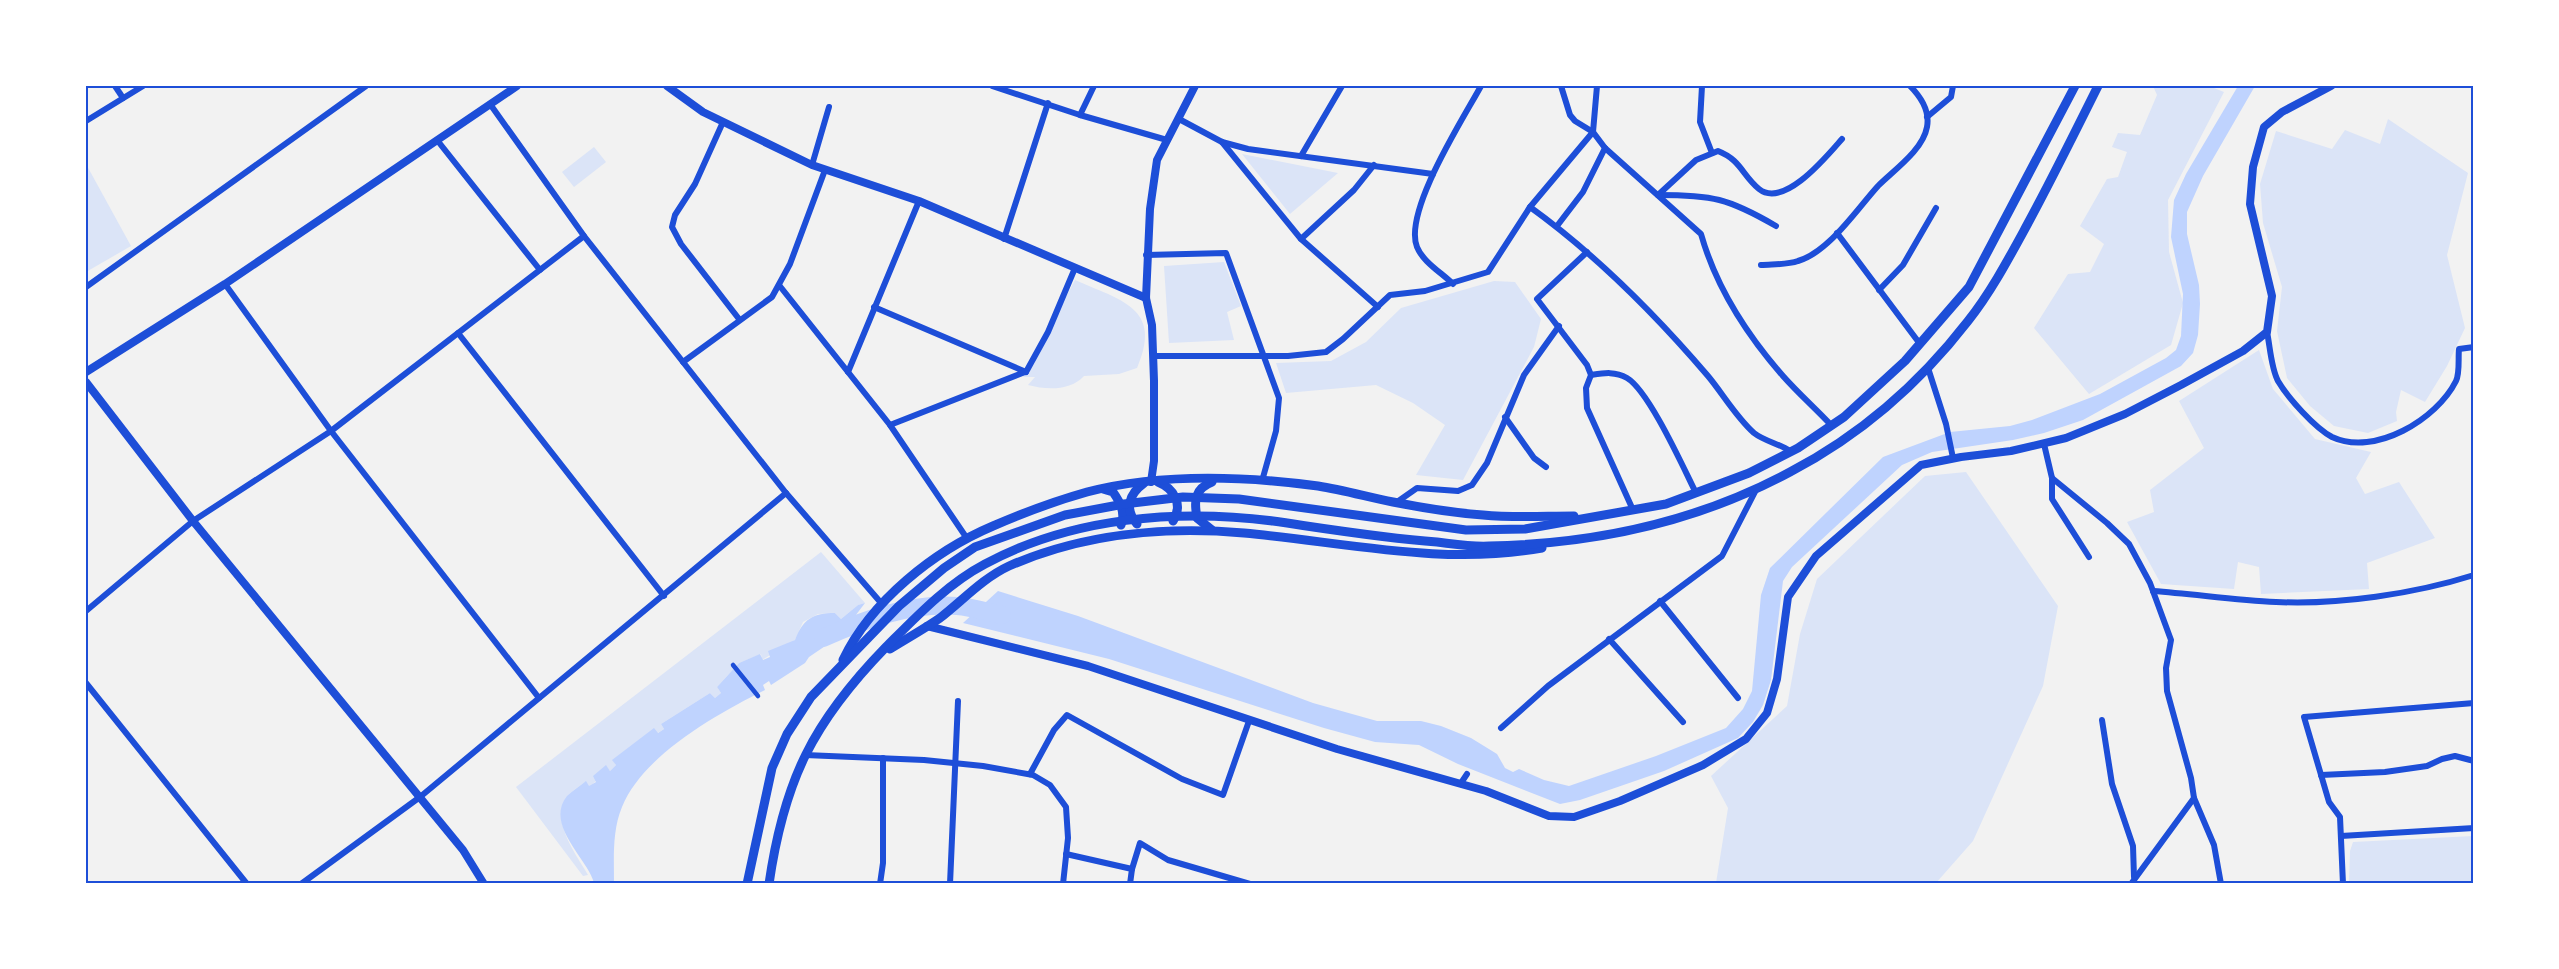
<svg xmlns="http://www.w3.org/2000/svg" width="2559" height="969" font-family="'Exo 2',sans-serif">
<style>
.green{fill:#dbe4f7}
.water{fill:#bfd3fe}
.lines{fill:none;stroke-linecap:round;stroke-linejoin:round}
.river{stroke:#bfd3fe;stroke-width:18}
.pedestrian{stroke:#1d4ed8;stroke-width:4.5}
.minor{stroke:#1d4ed8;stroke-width:6}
.tertiary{stroke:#1d4ed8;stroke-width:8}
.trunk{stroke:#1d4ed8;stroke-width:9}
.neatline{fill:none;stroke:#1d4ed8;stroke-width:2}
</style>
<rect width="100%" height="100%" fill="#f2f2f2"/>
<g class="green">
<path d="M 2153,86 L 2209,86 L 2224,92 L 2168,200 L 2169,252 L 2183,303 L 2171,345 L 2089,394 L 2034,328 L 2068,274 L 2090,272 L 2104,244 L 2080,226 L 2107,179 L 2118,177 L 2127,152 L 2112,147 L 2118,133 L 2140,135 L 2157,95 Z"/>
<path d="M 2388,119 L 2468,173 L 2447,255 L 2465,328 L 2447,366 L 2425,402 L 2401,390 L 2396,412 L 2397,421 L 2368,433 L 2334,426 L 2310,406 L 2287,378 L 2277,331 L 2282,287 L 2263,223 L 2260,184 L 2276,131 L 2332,149 L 2345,130 L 2380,144 Z"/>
<path d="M 594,147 L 606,162 L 574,187 L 562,172 Z"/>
<path d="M 1242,154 L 1338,173 L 1290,214 Z"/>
<path d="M 86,164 L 131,246 L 86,272 Z"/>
<path d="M 1224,262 L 1241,306 L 1227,312 L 1234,340 L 1169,343 L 1164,266 Z"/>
<path d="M 1075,280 C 1119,300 1164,307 1137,368 L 1119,374 L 1084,376 C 1070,391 1047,390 1028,385 L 1035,377 L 1023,377 Z"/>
<path d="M 1494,281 L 1515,282 L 1541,319 L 1534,347 L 1463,480 L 1416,475 L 1445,425 L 1413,403 L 1376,385 L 1286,393 L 1276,363 L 1331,361 L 1366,342 L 1401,308 Z"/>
<path d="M 2259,350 L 2273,389 L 2315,439 L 2371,452 L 2356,478 L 2365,494 L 2399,482 L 2435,538 L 2367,563 L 2369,589 L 2261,594 L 2259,567 L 2238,562 L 2234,589 L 2161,584 L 2127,522 L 2154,512 L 2150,490 L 2204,448 L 2179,401 Z"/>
<path d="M 1966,472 L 2058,606 L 2043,686 L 1973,841 L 1936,883 L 1716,883 L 1728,808 L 1711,776 L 1787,706 L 1800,634 L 1817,579 L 1925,476 Z"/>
<path d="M 821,552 L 865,603 L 858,605 L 841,619 L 835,613 L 818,614 L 803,622 L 795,640 L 762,660 L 761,654 L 739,663 L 717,687 L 721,693 L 715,698 L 710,693 L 661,724 L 664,729 L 613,760 L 616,765 L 610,771 L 606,766 L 596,781 L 589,787 L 585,782 C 580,786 571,791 567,797 C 550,821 576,854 588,875 L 583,876 L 516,787 Z"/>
<path d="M 2473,836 L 2473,882 L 2349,883 L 2350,851 L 2353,842 Z"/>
</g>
<g class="water">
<path d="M 2238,86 L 2255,86 L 2203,176 L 2187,212 L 2187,234 L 2199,285 L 2200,304 L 2198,335 L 2193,353 L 2181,366 L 2083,420 L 2044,433 L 2013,440 L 1932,452 L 1902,465 L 1792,567 L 1783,581 L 1771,680 L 1763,705 L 1753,722 L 1738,738 L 1664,771 L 1580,800 L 1560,804 L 1458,764 L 1419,745 L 1375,742 L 1324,728 L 1109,659 L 963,623 L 998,591 L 1078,616 L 1313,703 L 1377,721 L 1421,721 L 1441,726 L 1471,738 L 1497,754 L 1505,768 L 1513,772 L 1519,769 L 1544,780 L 1569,786 L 1656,756 L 1726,728 L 1743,709 L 1752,691 L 1761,595 L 1770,568 L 1883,457 L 1950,432 L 2010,426 L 2032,420 L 2100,394 L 2166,358 L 2176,350 L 2181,336 L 2183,294 L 2171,237 L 2174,200 L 2186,174 Z"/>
<path d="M 865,603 L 840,636 L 809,657 L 805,663 L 771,685 L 769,681 L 763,685 L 765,690 C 717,714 643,755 622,807 C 612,831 614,858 614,883 L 594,883 C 588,859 544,825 567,796 C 572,791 580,786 586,781 L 589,786 L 596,782 L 593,776 L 606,765 L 610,771 L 616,765 L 612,760 L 654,728 L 658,733 L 664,729 L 661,724 L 710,693 L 715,698 L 721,693 L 717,687 L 739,663 L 760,654 L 763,660 L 770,657 L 768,651 L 795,640 C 803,619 813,613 835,613 L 841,619 L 858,605 Z"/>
</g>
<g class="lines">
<path class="river" d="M 823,638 C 863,620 912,602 957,606 C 972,607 987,612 1002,615"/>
<path class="pedestrian" d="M 733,665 L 758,696"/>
<g class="minor">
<path d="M 115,86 L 123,98"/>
<path d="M 992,86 L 1080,115 L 1167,140"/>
<path d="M 1561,86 L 1570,115 L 1575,121 L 1593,132 L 1605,148 L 1701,234 C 1716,287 1747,335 1783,376 C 1798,393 1815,408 1831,425"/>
<path d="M 1702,86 L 1700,122 L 1712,153"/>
<path d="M 490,104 L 584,236 L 683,362 L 786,493 L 882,604"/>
<path d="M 1080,115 L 1094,86"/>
<path d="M 1927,117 L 1951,97 L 1953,86"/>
<path d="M 1179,119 L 1222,142 L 1248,149 L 1433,174"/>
<path d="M 86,121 L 143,86"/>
<path d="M 723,122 L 695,184 L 675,215 L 672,227 L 681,244 L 739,319"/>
<path d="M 437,140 L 540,270"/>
<path d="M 1222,142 L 1301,239 L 1378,307"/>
<path d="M 1301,156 L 1342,86"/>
<path d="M 812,165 L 829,107"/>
<path d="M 1658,195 L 1696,160 L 1718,151 C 1741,160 1742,175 1759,189 C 1784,209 1827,156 1842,139"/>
<path d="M 1658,195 C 1712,195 1728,198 1776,226"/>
<path d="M 1530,207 C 1595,254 1655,314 1708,376 C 1723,394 1736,417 1754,433 C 1764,441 1780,444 1790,451"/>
<path d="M 1557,226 L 1583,192 L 1605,148"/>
<path d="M 1837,233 L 1920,344"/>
<path d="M 1004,239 L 1048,103"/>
<path d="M 1301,239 L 1354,190 L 1374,165"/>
<path d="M 1587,252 L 1537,299 L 1587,365 L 1591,375 L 1586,388 L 1587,408 L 1633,510"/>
<path d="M 1146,255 L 1226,253 L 1279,398 L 1276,431 L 1262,481"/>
<path d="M 1761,265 C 1773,264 1787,265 1798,261 C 1829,252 1857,209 1878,186 C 1894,170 1923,150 1927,127 C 1930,111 1920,96 1910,86"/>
<path d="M 225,284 L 331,431 L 539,698"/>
<path d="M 1453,284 C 1442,273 1423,262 1417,247 C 1403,212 1463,119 1481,86"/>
<path d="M 779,285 L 890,425 L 966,537"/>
<path d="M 86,287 L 366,86"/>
<path d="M 1879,290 L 1903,265 L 1936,208"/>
<path d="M 874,307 L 1026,372"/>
<path d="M 2267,332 C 2270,346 2271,368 2278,381 C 2288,398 2315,428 2332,437 C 2375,457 2437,419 2456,381 C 2460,373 2458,358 2459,349 L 2474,347"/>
<path d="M 458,333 L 664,596"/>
<path d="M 1153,356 L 1288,356 L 1326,352 L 1343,339 L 1390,295 L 1425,291 L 1488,272 L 1530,207 L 1593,132 L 1597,86"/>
<path d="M 683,362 L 772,297 L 790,264 L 825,170"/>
<path d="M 1928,368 L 1946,424 L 1953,458"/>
<path d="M 848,372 L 919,201"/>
<path d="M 1026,372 L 1048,332 L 1075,268"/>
<path d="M 1591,375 C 1604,373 1615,371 1627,378 C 1649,391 1683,467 1696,493"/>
<path d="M 1505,417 L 1534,458 L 1546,467"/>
<path d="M 890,425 L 1025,372"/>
<path d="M 2044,444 L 2052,478 L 2107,523 L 2129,544 L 2150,583 L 2171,640 L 2166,668 L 2167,691 L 2191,778 L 2194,798 L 2131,884"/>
<path d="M 2052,478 L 2052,499 L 2089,557"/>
<path d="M 1397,502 L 1417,488 L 1458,491 L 1472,485 L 1487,463 L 1524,375 L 1559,326"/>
<path d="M 2153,591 C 2194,594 2235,600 2276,602 C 2338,605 2414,594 2474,575"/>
<path d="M 1660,601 L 1738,698"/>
<path d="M 86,611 L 193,521 L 331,431 L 584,236"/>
<path d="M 1609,639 L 1683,722"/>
<path d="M 86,683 L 247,884"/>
<path d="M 2102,720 L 2112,784 L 2133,846 L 2134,877"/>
<path d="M 1501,728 L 1548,686 L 1722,556 L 1757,488"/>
<path d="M 805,755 L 924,760 L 983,766 L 1033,775 L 1050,785 L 1066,807 L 1068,838 L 1063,884"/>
<path d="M 1030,774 L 1054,730 L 1067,715 L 1182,779 L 1223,795 L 1249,721"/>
<path d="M 2321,775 L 2385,772 L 2427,766 L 2442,759 L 2455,756 L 2474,761"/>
<path d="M 1461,783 L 1467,774"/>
<path d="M 2194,798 L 2214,845 L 2221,884"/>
<path d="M 2341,836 L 2474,828"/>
<path d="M 1066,854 L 1132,869 L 1130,884"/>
<path d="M 1132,869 L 1140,843 L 1168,860 L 1250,884"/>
<path d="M 301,884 L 420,797 L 786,493"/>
<path d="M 880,884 L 883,863 L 883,758"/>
<path d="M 950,884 L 958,701"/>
<path d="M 2343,884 L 2340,817 L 2329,802 L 2304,717 L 2474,703"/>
</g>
<g class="tertiary">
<path d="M 667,86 L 703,112 L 812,165 L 919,201 L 1146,298"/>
<path d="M 86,372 L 225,284 L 517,86"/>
<path d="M 86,382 L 193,521 L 463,850 L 484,884"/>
<path d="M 1151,482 L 1154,461 L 1154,381 L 1152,325 L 1146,298 L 1150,209 L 1157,160 L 1195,86"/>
<path d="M 927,626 L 1088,666 L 1337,749 L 1486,791 L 1549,816 L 1574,817 L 1620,801 L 1703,765 L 1746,739 L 1767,713 L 1777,679 L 1788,597 L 1816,556 L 1921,465 L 1961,457 L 2011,451 L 2066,438 L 2125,414 L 2181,385 L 2243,351 L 2267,332 L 2272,296 L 2250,204 L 2253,167 L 2264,127 L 2282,112 L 2331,86"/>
</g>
<g class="trunk">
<path d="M 1158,482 C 1175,489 1183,505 1173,521"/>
<path d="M 1103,489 L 1113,492 C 1120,502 1126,513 1121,525"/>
<path d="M 1137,524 C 1124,509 1129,494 1144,483"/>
<path d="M 1212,530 L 1197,518 C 1194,501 1194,489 1212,482"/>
<path d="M 890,649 C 906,639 924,629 940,618 C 962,601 983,578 1009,566 C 1082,534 1165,526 1244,533 C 1343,542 1443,566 1542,548"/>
<path d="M 843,660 C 871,601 934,551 993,526 C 1023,513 1055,501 1087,492 C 1160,473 1243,476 1318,486 C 1343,490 1368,497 1393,502 C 1423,508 1454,513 1483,515 C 1513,518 1544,516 1574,516"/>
<path d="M 747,884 L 772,768 L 787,734 L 811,697 L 899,606 L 944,568 L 975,547 L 1065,515 L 1124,504 L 1183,497 L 1239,499 L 1466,530 L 1525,529 L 1666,504 L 1749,473 L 1798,448 L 1844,417 L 1905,361 L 1969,287 L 2075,86"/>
<path d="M 769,884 C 784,780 813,722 886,647 C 916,617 947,584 985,564 C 1072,517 1178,509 1273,521 C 1328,529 1382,538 1437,542 C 1454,544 1472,547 1489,546 C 1595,544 1697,522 1790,472 C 1859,436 1920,383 1968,321 C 1991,292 2009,258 2027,225 C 2052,179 2075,132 2098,86"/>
</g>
</g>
<rect width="2559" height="969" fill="none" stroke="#ffffff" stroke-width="174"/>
<rect x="87" y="87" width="2385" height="795" class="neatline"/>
</svg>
